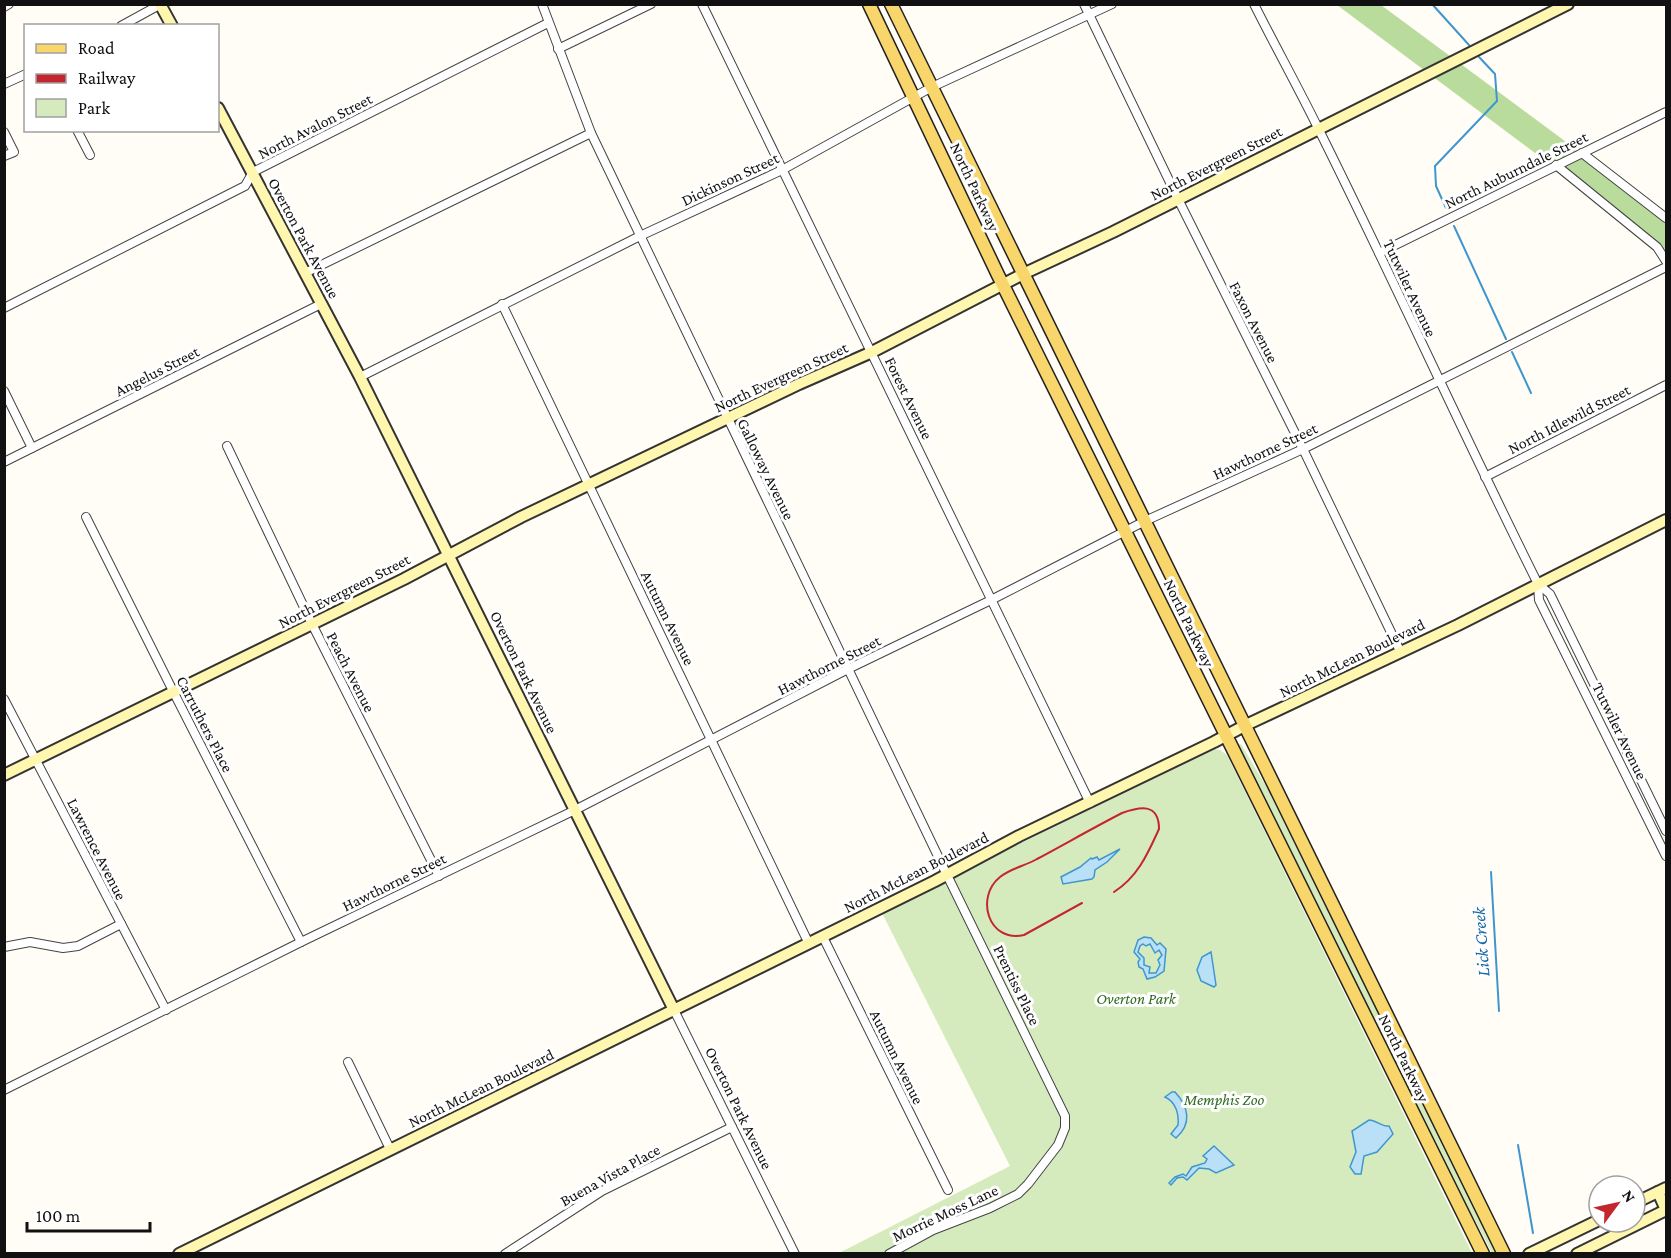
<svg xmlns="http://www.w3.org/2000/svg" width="1671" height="1258" font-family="'Crimson Pro',serif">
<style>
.green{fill:#d5ebbd}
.forest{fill:#b9dc9c}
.water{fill:#b9e0f7;stroke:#3f96cf;stroke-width:1.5;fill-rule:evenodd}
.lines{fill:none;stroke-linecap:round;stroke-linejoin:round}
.stream{stroke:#3f96cf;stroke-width:2}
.street-casing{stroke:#444;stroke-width:10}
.secondary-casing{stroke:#333;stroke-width:14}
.primary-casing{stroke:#222;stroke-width:15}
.street{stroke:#fff;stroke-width:8}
.secondary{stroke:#fff6b0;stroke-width:10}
.primary{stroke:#f9d66b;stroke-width:12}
.rail{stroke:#c4262e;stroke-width:2}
.labels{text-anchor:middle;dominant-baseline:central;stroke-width:6;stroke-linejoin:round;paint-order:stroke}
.street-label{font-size:16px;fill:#111;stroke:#fff}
.park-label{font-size:16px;font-style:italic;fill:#2f6b1f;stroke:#fff}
.water-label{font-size:18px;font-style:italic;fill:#1768a6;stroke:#fff}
</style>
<rect width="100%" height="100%" fill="#fffdf5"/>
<g class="green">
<path d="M 1241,744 L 1273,798 L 1498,1253 L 1492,1253 L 1476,1222 L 1463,1203 L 1237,745 Z"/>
<path d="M 1215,749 L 1220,750 L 1227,755 L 1472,1253 L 837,1254 L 1010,1166 L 881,911 Z"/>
</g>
<path class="forest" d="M 1337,5 L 1381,5 L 1666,216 L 1666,251 Z"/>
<g class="water">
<path d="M 1120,849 L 1107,862 L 1095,870 L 1094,877 L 1092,879 L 1063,884 L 1061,877 L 1080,867 L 1091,858 L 1092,859 L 1097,857 L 1099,860 Z"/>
<path d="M 1144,937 L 1151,938 L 1157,945 L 1160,943 L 1166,949 L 1164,971 L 1155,977 L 1147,979 L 1143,969 L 1139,967 L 1138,962 L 1140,959 L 1134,952 L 1138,940 ZM 1143,944 L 1146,946 L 1150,944 L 1155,953 L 1159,950 L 1162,955 L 1158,960 L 1160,965 L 1156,973 L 1149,973 L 1150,967 L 1144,965 L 1144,958 L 1138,952 L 1140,946 Z"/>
<path d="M 1211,952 L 1216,985 L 1214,987 L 1201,981 L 1197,970 L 1202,957 Z"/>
<path d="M 1172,1092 L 1175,1092 C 1189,1107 1192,1124 1176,1138 L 1171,1134 L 1178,1125 C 1179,1114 1176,1102 1165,1097 Z"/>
<path d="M 1369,1120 C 1376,1120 1382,1127 1389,1126 L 1393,1134 L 1377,1152 L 1364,1156 L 1361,1174 L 1355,1174 L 1350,1167 L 1356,1152 L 1352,1131 Z"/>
<path d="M 1214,1146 L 1234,1165 L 1216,1173 L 1209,1169 L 1199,1168 L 1187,1180 L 1183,1177 L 1177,1178 L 1171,1185 L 1169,1183 L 1175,1177 L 1183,1174 L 1186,1176 L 1192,1167 L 1205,1163 L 1207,1159 L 1203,1156 Z"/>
</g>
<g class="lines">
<g class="stream">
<path d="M 1432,4 L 1469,45"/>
<path d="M 1446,208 L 1436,186 L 1435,166 L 1497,101 L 1495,74 L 1479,57"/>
<path d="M 1454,226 L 1506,339"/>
<path d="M 1512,352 L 1531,393"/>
<path d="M 1491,872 L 1499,1011"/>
<path d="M 1518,1145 L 1533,1233"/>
</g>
<g class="street-casing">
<g id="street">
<path d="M 542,4 L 591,133 L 947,875 L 1065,1116 L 1065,1128 L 1058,1145 L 1028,1184 L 1018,1194 L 990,1208 L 933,1230 L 889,1254"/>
<path d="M 702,4 L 1090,803"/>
<path d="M 1084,4 L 1178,199 L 1303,449 L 1400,651"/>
<path d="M 1254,4 C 1275,46 1298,87 1319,130 C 1394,280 1463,434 1538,584 L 1539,600 L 1666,856"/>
<path d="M 4,7 L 9,4"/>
<path d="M 121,26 L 161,4"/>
<path d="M 558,49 L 651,4"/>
<path d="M 4,84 L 26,74"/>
<path d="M 77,130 L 90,155"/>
<path d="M 4,132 L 14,152 L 4,156"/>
<path d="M 1582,153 L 1666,218"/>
<path d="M 1556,165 L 1657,247 L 1666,261"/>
<path d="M 1379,253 L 1666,112"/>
<path d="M 305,273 L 591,133"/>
<path d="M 502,304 L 809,944"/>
<path d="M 4,308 L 245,186 L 253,172 L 548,23"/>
<path d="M 360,377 L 640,236 L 782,170 L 932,87 L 1112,4"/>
<path d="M 4,391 L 32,448"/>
<path d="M 227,446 L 312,624 L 439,876"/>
<path d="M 4,462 L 321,304"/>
<path d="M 1485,477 L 1666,385"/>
<path d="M 86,517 L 174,693 L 301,942"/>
<path d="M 1538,584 L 1550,594 L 1666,831"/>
<path d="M 4,699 L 166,1010"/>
<path d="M 823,937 L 948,1190"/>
<path d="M 4,947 L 30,942 L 63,948 L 78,946 L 121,924"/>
<path d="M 674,1010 L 795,1254"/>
<path d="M 348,1062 L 390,1149"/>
<path d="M 4,1090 L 301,942 L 575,810 L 848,669 L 991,600 L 1145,521 L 1303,449 L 1666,267"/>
<path d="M 505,1254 L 602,1191 L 732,1127"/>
</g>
</g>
<g class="secondary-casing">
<g id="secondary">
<path d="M 160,4 L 172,26"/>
<path d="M 218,108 L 360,377 L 674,1010"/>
<path d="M 4,775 L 404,579 L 521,517 L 799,384 L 872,352 L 1023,274 L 1113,232 L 1568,4"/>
<path d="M 1635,1203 L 1666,1188"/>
<path d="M 179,1254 L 935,881 L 1019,836 L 1214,742 L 1246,725 L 1458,625 L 1666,520"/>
<path d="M 1529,1254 L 1599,1220"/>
<path d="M 1577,1254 L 1666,1210 L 1658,1192"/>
</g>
</g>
<g class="primary-casing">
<g id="primary">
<path d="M 869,4 L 998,275 L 1483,1254"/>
<path d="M 891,4 L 1504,1254"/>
</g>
</g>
<use href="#street" class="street"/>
<use href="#secondary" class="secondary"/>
<use href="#primary" class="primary"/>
<path class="rail" d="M 1082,903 L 1024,935 C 988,943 975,897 1000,877 C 1011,868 1025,866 1037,859 C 1065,844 1093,828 1122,813 C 1139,807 1159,802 1159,829 C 1148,853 1138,877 1114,892"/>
</g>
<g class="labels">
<g class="street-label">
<text transform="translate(315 126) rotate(-27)">North Avalon Street</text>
<text transform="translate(1216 163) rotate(-27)">North Evergreen Street</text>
<text transform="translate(1516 170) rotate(-26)">North Auburndale Street</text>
<text transform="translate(730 179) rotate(-25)">Dickinson Street</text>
<text transform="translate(975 187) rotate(65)">North Parkway</text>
<text transform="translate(304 238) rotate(62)">Overton Park Avenue</text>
<text transform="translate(1410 288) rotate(65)">Tutwiler Avenue</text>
<text transform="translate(1254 322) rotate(63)">Faxon Avenue</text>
<text transform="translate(157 371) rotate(-27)">Angelus Street</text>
<text transform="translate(781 377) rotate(-25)">North Evergreen Street</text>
<text transform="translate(909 398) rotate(64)">Forest Avenue</text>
<text transform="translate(1569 419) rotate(-27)">North Idlewild Street</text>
<text transform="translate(1265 451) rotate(-25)">Hawthorne Street</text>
<text transform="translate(766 469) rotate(64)">Galloway Avenue</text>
<text transform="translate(344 591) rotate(-27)">North Evergreen Street</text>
<text transform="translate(668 618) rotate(64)">Autumn Avenue</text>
<text transform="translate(1189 623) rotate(64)">North Parkway</text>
<text transform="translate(1352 658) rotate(-26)">North McLean Boulevard</text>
<text transform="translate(829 665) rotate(-27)">Hawthorne Street</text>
<text transform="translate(351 672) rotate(63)">Peach Avenue</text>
<text transform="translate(524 672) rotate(64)">Overton Park Avenue</text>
<text transform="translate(205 724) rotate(63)">Carruthers Place</text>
<text transform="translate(1620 731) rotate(64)">Tutwiler Avenue</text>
<text transform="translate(97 849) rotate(63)">Lawrence Avenue</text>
<text transform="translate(916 872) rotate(-27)">North McLean Boulevard</text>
<text transform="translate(394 882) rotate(-26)">Hawthorne Street</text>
<text transform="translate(1017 985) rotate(64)">Prentiss Place</text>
<text transform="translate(897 1057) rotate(64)">Autumn Avenue</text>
<text transform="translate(1404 1058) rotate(64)">North Parkway</text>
<text transform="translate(481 1088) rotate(-26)">North McLean Boulevard</text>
<text transform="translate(739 1108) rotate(64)">Overton Park Avenue</text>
<text transform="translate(610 1175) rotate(-29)">Buena Vista Place</text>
<text transform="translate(945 1213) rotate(-25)">Morrie Moss Lane</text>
</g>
<g class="park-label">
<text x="1136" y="998">Overton Park</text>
<text x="1224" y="1099">Memphis Zoo</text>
</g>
<g class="water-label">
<text transform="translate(1481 942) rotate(-94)">Lick Creek</text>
</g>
</g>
<rect width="1671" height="1258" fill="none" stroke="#111111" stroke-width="12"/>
<rect x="24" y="24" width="195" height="108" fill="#ffffff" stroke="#a0a0a0" stroke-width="1.5"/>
<rect x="36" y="44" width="30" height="9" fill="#f9d66b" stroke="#a0a0a0" stroke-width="1.5"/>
<text x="78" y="54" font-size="18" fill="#111111">Road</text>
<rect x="36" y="74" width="30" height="9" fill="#c4262e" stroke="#a0a0a0" stroke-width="1.5"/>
<text x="78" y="84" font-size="18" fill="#111111">Railway</text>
<rect x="36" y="99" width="30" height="18" fill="#d5ebbd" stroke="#a0a0a0" stroke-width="1.5"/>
<text x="78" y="114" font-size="18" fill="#111111">Park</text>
<g transform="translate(1617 1204) rotate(57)"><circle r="28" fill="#ffffff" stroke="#a0a0a0" stroke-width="1.5"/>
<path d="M0-4.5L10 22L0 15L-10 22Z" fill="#c4262e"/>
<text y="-9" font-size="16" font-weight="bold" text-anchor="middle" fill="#111111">N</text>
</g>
<path d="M27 1222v9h123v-9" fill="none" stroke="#111111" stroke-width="3"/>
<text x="36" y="1222" font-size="18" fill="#111111" stroke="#ffffff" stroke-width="4.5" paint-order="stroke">100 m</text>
</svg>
